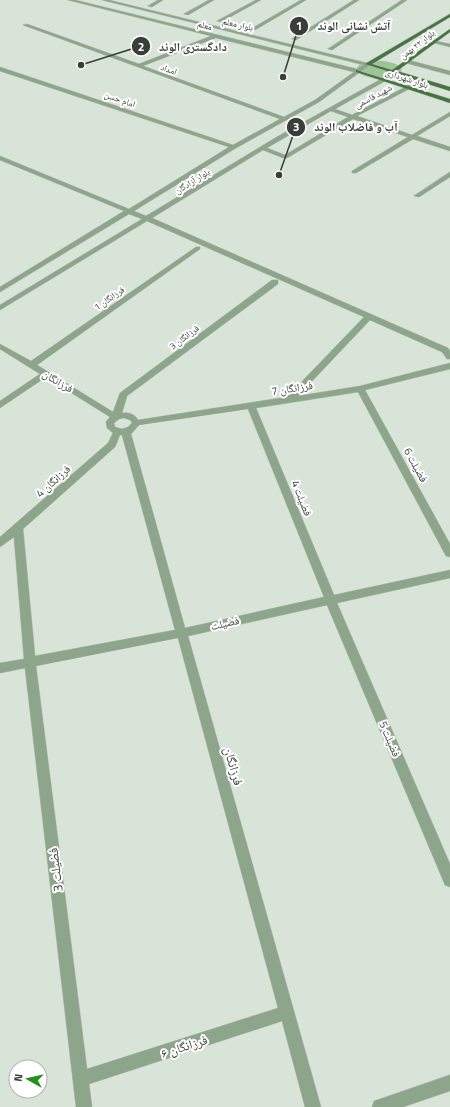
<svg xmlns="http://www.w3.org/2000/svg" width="450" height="1107" font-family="'Titillium Web','Noto Naskh Arabic',sans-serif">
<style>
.green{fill:#9ec399}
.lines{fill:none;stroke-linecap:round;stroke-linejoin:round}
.minor-casing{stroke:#b5bfb4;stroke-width:1}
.major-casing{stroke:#b5bfb4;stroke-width:1}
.minor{fill:#8da58a;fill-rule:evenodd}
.major{fill:#477342;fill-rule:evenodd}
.labels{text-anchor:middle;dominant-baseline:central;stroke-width:4;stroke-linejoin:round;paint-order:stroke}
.far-street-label{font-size:9px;fill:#393e38;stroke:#fff}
.street-label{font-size:11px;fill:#393e38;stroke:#fff}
.near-street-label{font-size:13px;fill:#393e38;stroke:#fff}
.leader{fill:none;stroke:#393e38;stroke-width:1.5}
.callout-dot{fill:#393e38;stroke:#fff;stroke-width:1.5}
.mark-label{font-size:12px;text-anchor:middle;font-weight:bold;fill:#fff}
.callout-label{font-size:12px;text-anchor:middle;font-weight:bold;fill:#393e38;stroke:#fff;stroke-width:4;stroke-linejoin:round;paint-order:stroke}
</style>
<rect width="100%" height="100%" fill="#d8e4d7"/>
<path class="green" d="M 370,61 C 381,60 392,61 401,67 L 402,74 C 390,82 373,80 360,74 L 357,68 L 359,65 Z"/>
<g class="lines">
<g class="minor-casing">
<g id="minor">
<path d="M 68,0 L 75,0 L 357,69 L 364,65 L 102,0 L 109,0 L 371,64 L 319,102 L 236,148 L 134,211 L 146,216 L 275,138 L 383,78 L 392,70 L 397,71 L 387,80 L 335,109 L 352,115 L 409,85 L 412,87 L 411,88 L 357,116 L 412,135 L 450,112 L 450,116 L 417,136 L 450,147 L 450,151 L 413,139 L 356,173 L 352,173 L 352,171 L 408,137 L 353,119 L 287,158 L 283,158 L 263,150 L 152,218 L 448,348 L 450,351 L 450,359 L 447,359 L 442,352 L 370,320 L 298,396 L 360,386 L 450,363 L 450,369 L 365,390 L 450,544 L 450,557 L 446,556 L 358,392 L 256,408 L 334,595 L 450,570 L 450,578 L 337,603 L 450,864 L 450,887 L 445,885 L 327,605 L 188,636 L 321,1107 L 305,1107 L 282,1021 L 89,1084 L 92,1107 L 76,1107 L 25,668 L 0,673 L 0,663 L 24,659 L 14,537 L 0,547 L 0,537 L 108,443 L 113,433 L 107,428 L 106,422 L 110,417 L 46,377 L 0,408 L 0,401 L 40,374 L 0,349 L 0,344 L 31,361 L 196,247 L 200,247 L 200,249 L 37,365 L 113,412 L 120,393 L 272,280 L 278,280 L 278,284 L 127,396 L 122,413 C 128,412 135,414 138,420 L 287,397 L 364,317 L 147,221 L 0,310 L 0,305 L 142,219 L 129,214 L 0,292 L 0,287 L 124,211 L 0,160 L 0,156 L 129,209 L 229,147 L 0,71 L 0,67 L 233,145 L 280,119 L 23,25 L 27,24 L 139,64 L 211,36 ZM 216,38 L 354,72 L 315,100 L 284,117 L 143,66 ZM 331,111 L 348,117 L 285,155 L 267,148 ZM 248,409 L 324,597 L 185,628 L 131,434 L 139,425 ZM 124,418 L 130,420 L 132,423 L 128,427 L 122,429 L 115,427 L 114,423 L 119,419 ZM 120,435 L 122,435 L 175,630 L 35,656 L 23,529 L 115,447 ZM 178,638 L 278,1008 L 87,1069 L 36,666 Z"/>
<path d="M 158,0 L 163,0 L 152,7 L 148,6 Z"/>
<path d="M 209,0 L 214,0 L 188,15 L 184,14 Z"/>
<path d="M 256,0 L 261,0 L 221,22 L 217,21 Z"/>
<path d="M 301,0 L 306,0 L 255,30 L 251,29 Z"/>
<path d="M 354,0 L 359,0 L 296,40 L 292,39 Z"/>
<path d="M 402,0 L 407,0 L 332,50 L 328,49 Z"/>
<path d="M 431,40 L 450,44 L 450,47 L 431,42 Z"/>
<path d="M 408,60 L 450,71 L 450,75 L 406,63 Z"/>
<path d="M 450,172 L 450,177 L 419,197 L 414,196 Z"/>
<path d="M 450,1075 L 450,1091 L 403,1107 L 372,1107 L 374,1101 L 380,1099 Z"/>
</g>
</g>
<g class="major-casing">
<g id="major">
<path d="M 450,14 L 450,17 L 372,64 L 392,70 L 450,29 L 450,32 L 397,71 L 450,87 L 450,91 L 365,64 Z"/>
<path d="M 356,70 L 450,99 L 450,103 L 356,72 Z"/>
</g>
</g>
<use href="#minor" class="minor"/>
<use href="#major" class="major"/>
</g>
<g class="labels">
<g class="far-street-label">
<text transform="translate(238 24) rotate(13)">بلوار معلم</text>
<text transform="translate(205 25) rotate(14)">معلم</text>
<text transform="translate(417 44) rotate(-38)">بلوار ۲۲ بهمن</text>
<text transform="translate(169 69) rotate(20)">امداد</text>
<text transform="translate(407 78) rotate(18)">بلوار شهرداری</text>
<text transform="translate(373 96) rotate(-28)">شهید قاسمی</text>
<text transform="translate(120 99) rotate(19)">امام حسن</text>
<text transform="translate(192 181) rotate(-32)">بلوار آزادگان</text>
<text transform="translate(109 298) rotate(-35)">فرزانگان 1</text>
<text transform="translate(184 337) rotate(-37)">فرزانگان 3</text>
</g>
<g class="street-label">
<text transform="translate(58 381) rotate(31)">فرزانگان</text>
<text transform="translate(292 388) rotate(-9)">فرزانگان 7</text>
<text transform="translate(416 465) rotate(61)">فضیلت 6</text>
<text transform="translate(53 481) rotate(-42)">فرزانگان 4</text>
<text transform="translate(302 498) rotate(68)">فضیلت 4</text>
<text transform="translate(225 623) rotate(-13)">فضیلت</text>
<text transform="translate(390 739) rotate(67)">فضیلت 5</text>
</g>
<g class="near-street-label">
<text transform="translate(234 766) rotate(74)">فرزانگان</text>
<text transform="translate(55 870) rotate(-97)">فضیلت 3</text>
<text transform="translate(184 1046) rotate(-18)">فرزانگان ۶</text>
</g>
</g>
<path class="leader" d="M283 77L299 26M81 65L141 46M279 175L296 127"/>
<g class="callout-dot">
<circle cx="283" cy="77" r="4"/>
<circle cx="81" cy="65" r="4"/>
<circle cx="279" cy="175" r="4"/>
<circle cx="299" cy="26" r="10"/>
<circle cx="141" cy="46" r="10"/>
<circle cx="296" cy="127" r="10"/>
</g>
<g class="mark-label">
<text x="299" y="30">1</text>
<text x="141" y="51">2</text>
<text x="296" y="131">3</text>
</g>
<g class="callout-label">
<text x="354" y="30">آتش نشانی الوند</text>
<text x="193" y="51">دادگستری الوند</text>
<text x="356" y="131">آب و فاضلاب الوند</text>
</g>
<g transform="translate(28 1079) rotate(278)"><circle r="19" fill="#ffffff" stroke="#b0b2af"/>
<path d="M0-3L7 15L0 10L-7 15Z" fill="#239017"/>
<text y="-6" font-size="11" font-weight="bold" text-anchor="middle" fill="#393e38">N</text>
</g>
</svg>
